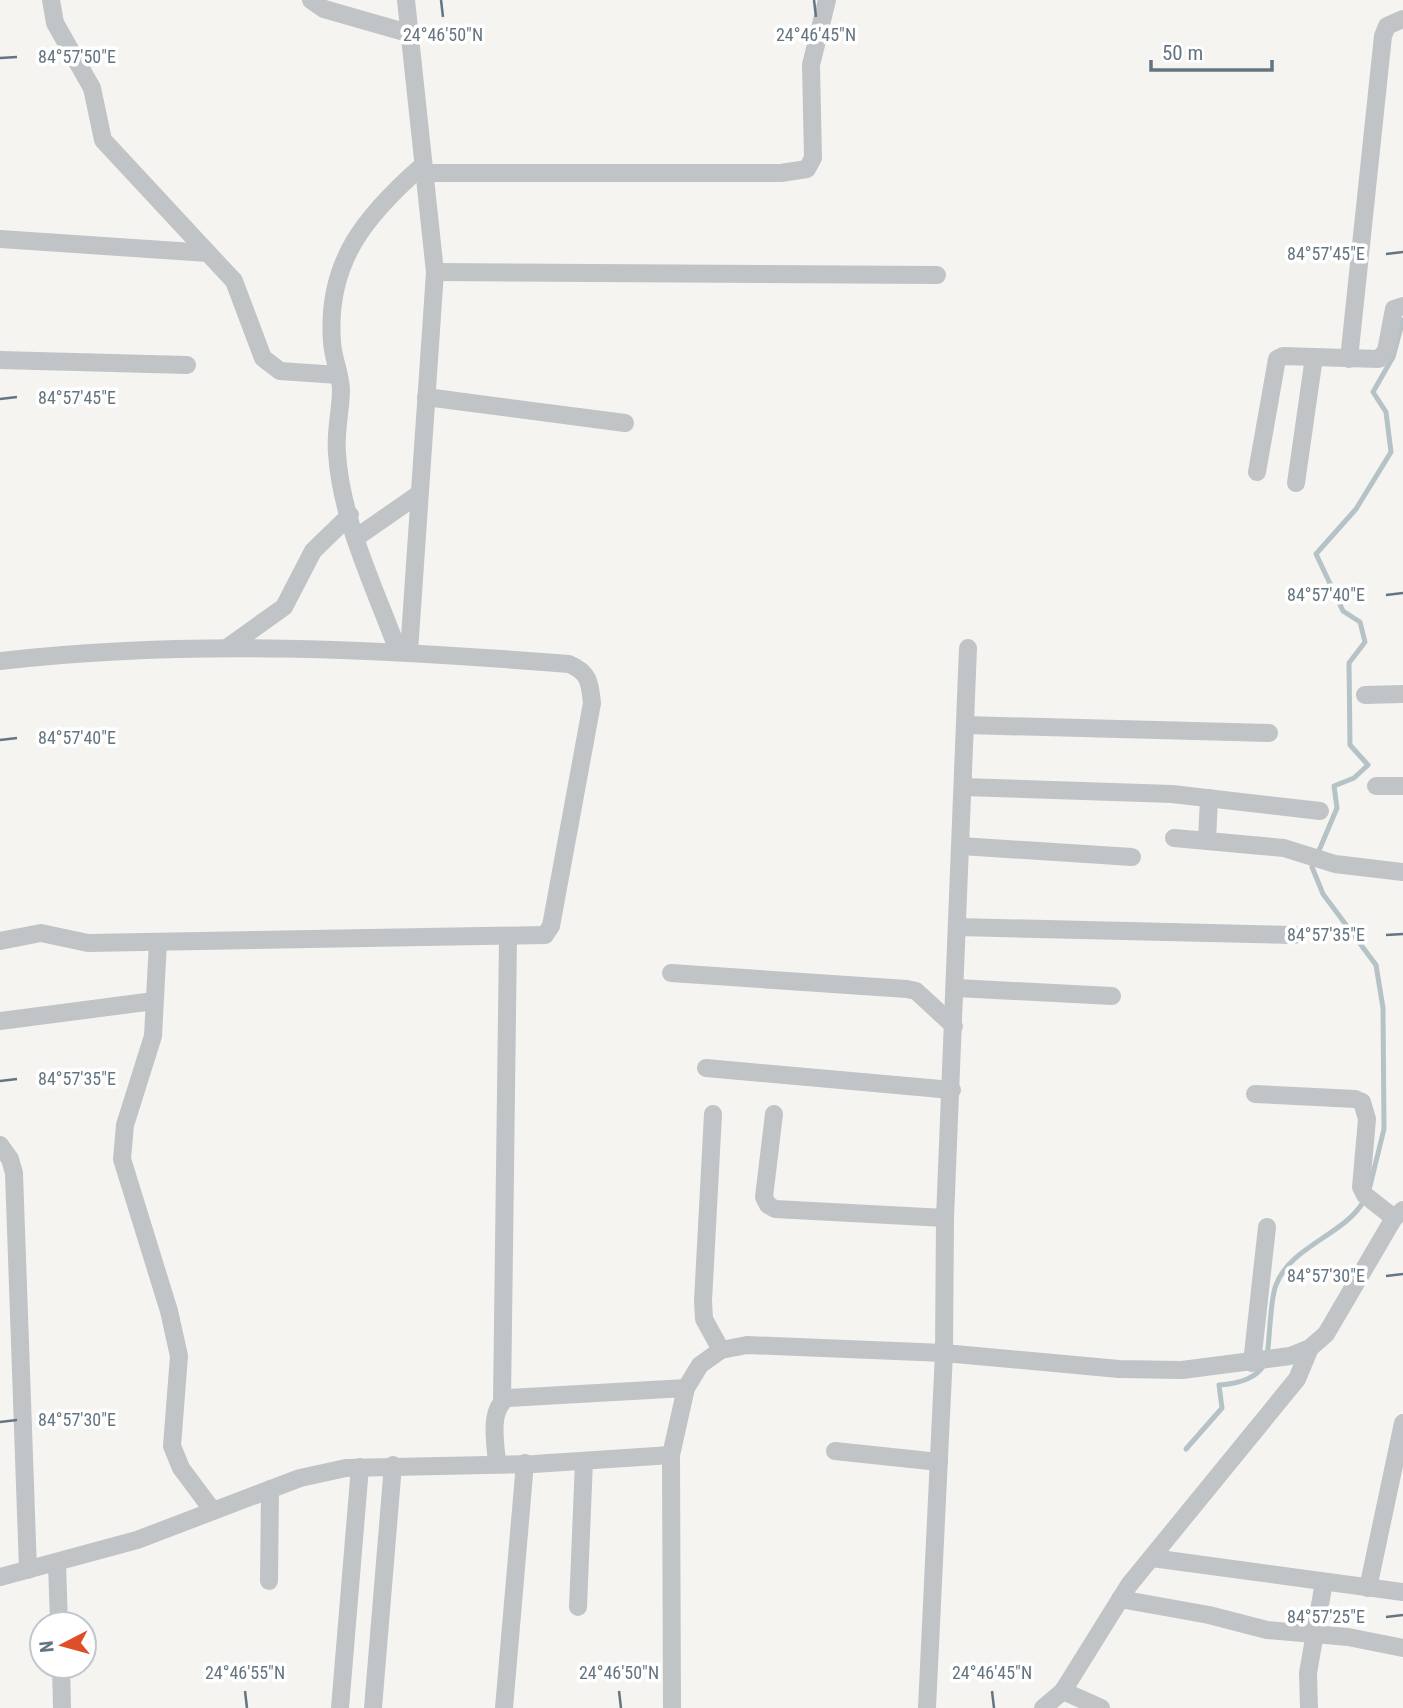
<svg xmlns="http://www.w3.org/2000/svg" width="1403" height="1708" font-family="'Roboto Condensed',sans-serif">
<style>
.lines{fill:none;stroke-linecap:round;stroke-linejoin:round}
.stream{stroke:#b5c2c6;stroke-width:5}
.minor{stroke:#c0c4c7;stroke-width:18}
.ticks{fill:none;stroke:#647581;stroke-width:2.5}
.ticks-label{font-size:18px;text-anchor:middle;fill:#647581;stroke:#fff;stroke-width:7;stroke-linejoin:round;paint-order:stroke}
</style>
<rect width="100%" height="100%" fill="#f5f4f1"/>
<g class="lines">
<g class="stream">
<path d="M 1369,1190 L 1384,1129 L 1383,1008 L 1376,965 L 1323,894 L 1312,867 L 1337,808 L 1334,786 L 1354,778 L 1368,765 L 1350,745 L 1349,663 L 1365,642 L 1360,622 L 1343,611 L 1316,554 L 1356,509 L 1391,452 L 1386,412 L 1373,392 L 1393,357 L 1403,320"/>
<path d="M 1267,1356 C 1270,1338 1270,1299 1276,1285 C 1291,1245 1346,1235 1365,1199"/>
<path d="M 1186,1449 L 1222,1408 L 1219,1385 C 1235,1384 1255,1380 1264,1365"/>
</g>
<g class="minor">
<path d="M 51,0 L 55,23 L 92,88 L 103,140 L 234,281 L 263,358 L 280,371 L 338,375"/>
<path d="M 311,0 L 324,9 L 408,33"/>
<path d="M 406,0 L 435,272 L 409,652"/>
<path d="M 422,173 L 781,173 L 807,169 L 813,158 L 811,65 L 827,0"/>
<path d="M 0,239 L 208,253"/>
<path d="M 435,272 L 937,275"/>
<path d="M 1349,359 L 1383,36 L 1387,26 L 1403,19"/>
<path d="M 0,360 L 187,365"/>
<path d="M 426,397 L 625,423"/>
<path d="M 1257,472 L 1277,359 L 1283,356 L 1314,357"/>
<path d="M 1296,483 L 1314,357 L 1379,359 L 1386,351 L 1394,309 L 1403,306"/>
<path d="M 357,537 L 419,494"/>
<path d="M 228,647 L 284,607 L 313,551 L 350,515"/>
<path d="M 398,651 C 375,588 341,520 337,453 C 335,431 341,410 341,389 C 340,373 333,358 332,342 C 326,262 366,215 422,166"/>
<path d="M 0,661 C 192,639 378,649 569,664 C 589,672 590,683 592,703 L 551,926 L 545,935 L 88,943 L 41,933 L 0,941"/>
<path d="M 1365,695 L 1403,694"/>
<path d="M 965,725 L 1269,733"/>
<path d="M 1376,786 L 1403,786"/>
<path d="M 963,787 L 1172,794 L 1320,811"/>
<path d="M 1174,838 L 1284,848 L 1335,864 L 1403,872"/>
<path d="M 1207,841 L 1209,798"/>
<path d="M 961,846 L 1132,857"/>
<path d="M 958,927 L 1295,935"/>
<path d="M 158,942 L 153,1036 L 125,1125 L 122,1159 L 169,1311 L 179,1356 L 172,1446 L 181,1468 L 213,1511"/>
<path d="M 671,973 L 907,989 L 916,991 L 954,1026"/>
<path d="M 957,988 L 1112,996"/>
<path d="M 0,1021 L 154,1001"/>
<path d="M 706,1068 L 952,1090"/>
<path d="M 1255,1094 L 1355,1099 L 1362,1102 L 1367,1119 L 1361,1187 L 1365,1195 L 1394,1218"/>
<path d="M 713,1114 L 703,1301 L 704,1319 L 721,1350"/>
<path d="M 774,1114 L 764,1197 L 768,1205 L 775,1209 L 945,1218"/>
<path d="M 0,1145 L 10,1159 L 14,1173 L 28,1570"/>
<path d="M 1252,1363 L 1267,1227"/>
<path d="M 502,1402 L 508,937"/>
<path d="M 835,1451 L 939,1462"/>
<path d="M 497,1464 C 496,1444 488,1411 507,1398 L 686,1388"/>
<path d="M 1152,1558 L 1403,1592"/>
<path d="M 57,1563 L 59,1624"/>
<path d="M 0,1577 L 137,1540 L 300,1478 L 346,1468 L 534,1464 L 671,1455"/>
<path d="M 269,1581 L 270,1489"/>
<path d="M 1368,1588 L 1403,1423"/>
<path d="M 1120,1599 L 1209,1615 L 1267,1630 L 1348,1637 L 1403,1648"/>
<path d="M 578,1607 L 584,1461"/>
<path d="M 61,1666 L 62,1708"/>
<path d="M 1063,1691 L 1101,1708"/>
<path d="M 340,1708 L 360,1467"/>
<path d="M 373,1708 L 393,1465"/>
<path d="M 504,1708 L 525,1463"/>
<path d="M 672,1708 L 671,1455 L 686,1388 L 700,1365 L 721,1350 L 747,1345 L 944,1353 L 1119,1369 L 1182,1370 L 1290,1356 L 1310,1348 L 1326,1334 L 1394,1218 L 1403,1210"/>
<path d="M 927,1708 L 944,1353 L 945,1218 L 968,648"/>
<path d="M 1043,1708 L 1063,1691 L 1129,1585 L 1297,1379 L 1310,1348"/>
<path d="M 1309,1708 L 1308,1673 L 1324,1582"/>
</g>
</g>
<path class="ticks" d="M 441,0 L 443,17M 814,0 L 816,17M 0,58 L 17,57M 1386,254 L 1403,252M 0,399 L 17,397M 1386,595 L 1403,593M 0,740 L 17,738M 1386,935 L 1403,934M 0,1081 L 17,1079M 1386,1276 L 1403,1274M 0,1422 L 17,1420M 1386,1617 L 1403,1615M 245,1691 L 247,1708M 619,1691 L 621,1708M 992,1691 L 994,1708"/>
<g class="ticks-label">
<text x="443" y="41">24°46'50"N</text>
<text x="816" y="41">24°46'45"N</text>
<text x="77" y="63">84°57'50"E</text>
<text x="1326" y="260">84°57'45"E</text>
<text x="77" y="404">84°57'45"E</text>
<text x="1326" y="601">84°57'40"E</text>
<text x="77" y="744">84°57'40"E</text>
<text x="1326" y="941">84°57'35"E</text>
<text x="77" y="1085">84°57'35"E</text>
<text x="1326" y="1282">84°57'30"E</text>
<text x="77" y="1426">84°57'30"E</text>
<text x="1326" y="1623">84°57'25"E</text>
<text x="245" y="1679">24°46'55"N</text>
<text x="619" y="1679">24°46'50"N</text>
<text x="992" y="1679">24°46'45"N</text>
</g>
<g transform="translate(63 1645) rotate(264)"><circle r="33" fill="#ffffff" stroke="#c1c8cd" stroke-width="2"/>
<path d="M0-5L12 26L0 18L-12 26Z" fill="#de4e27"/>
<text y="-10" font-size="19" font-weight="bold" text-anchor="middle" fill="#647581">N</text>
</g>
<path d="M1151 60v10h121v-10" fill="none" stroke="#647581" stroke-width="3.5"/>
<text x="1162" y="60" font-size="21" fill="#647581" stroke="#ffffff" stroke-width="5" paint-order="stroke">50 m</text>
</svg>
